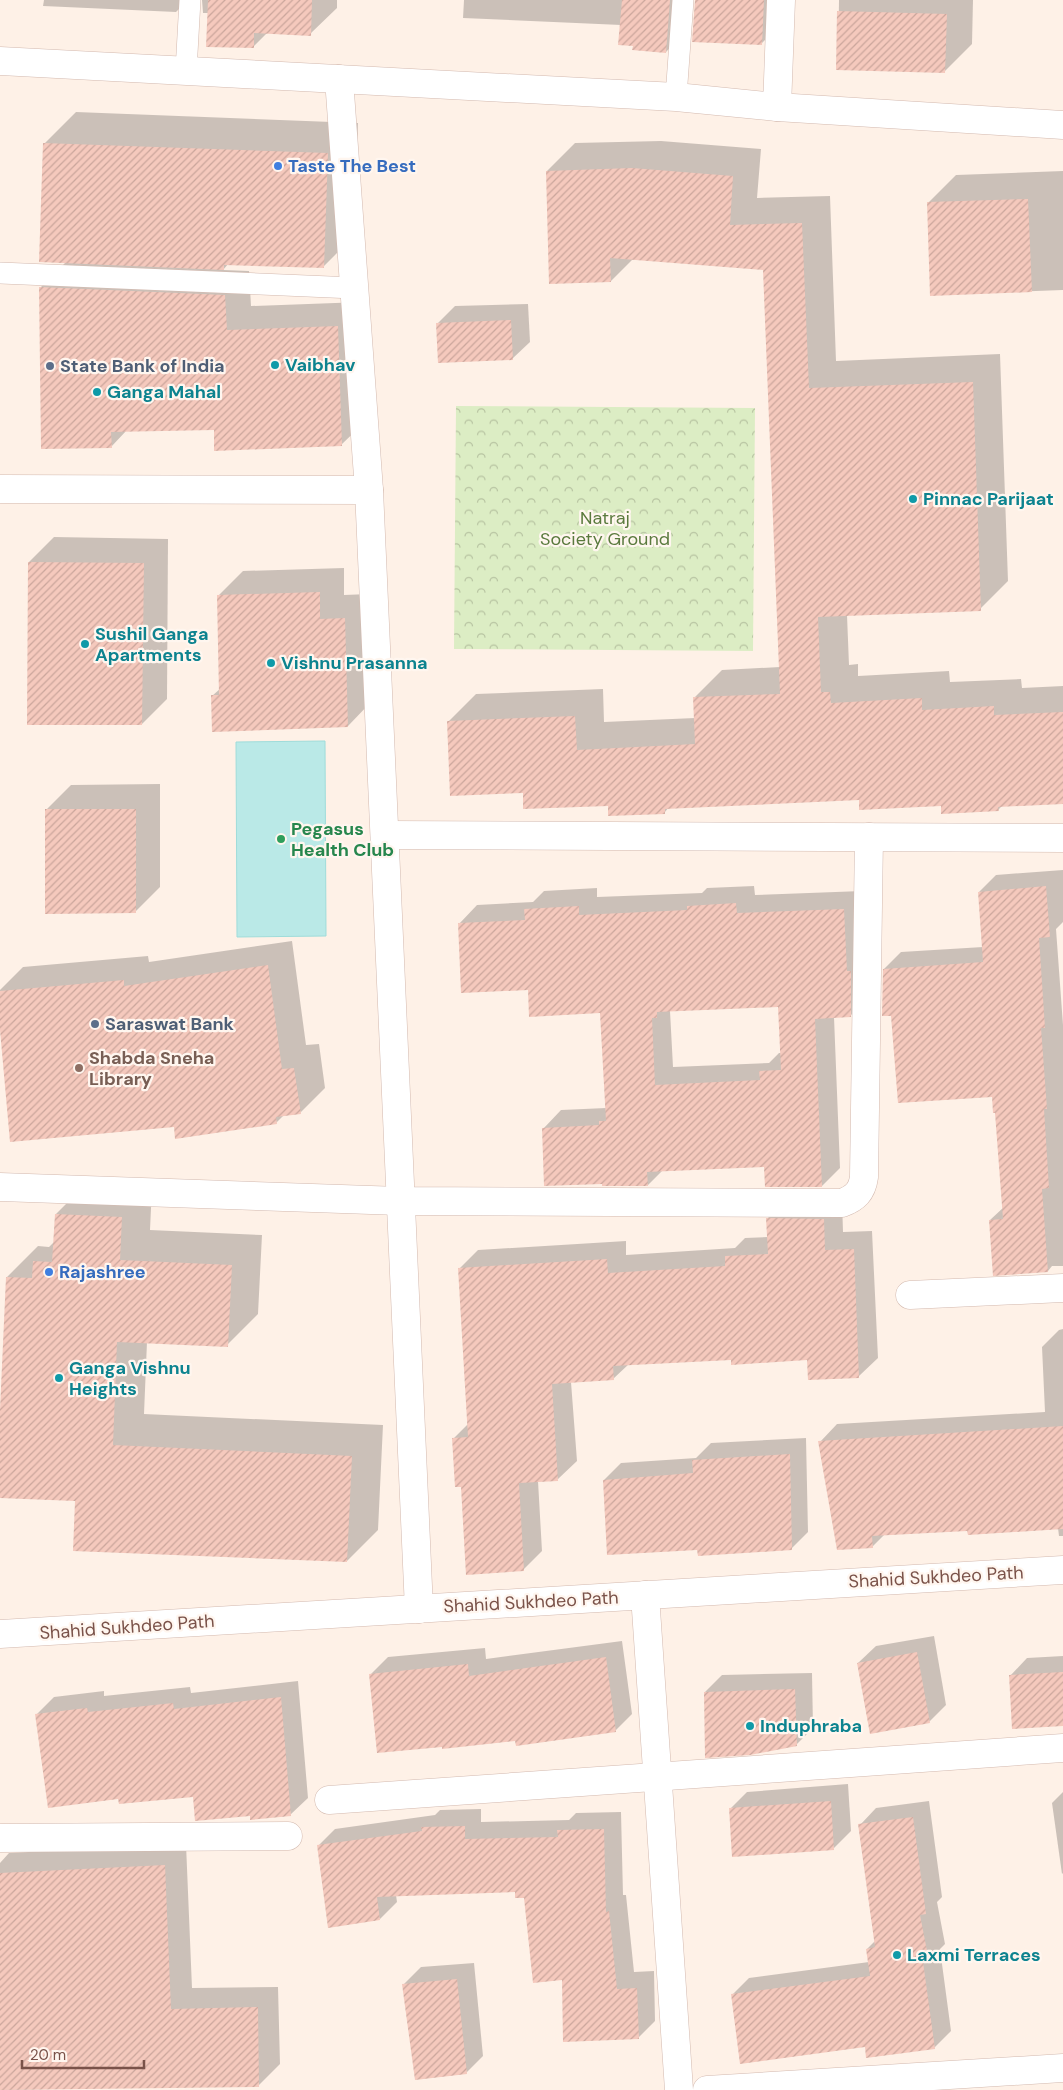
<svg xmlns="http://www.w3.org/2000/svg" width="1063" height="2090" font-family="'DM Sans',sans-serif">
<style>
.park{fill:url(#park-crowns)}
.water{fill:#bae9e7;stroke:#9fdcda}
.shadow{fill:#0003;fill-rule:evenodd}
.building{fill:url(#building-hatch);fill-rule:evenodd}
.lines{fill:none;stroke-linecap:round;stroke-linejoin:round}
.service-casing{stroke:#d3b9af;stroke-width:22}
.minor-casing{stroke:#d3b9af;stroke-width:29}
.service{stroke:#fff;stroke-width:21}
.minor{stroke:#fff;stroke-width:28}
.shop-dot{fill:#3f7fe0;stroke:#fff6ef;stroke-width:2}
.culture-dot{fill:#0f9aa8;stroke:#fff6ef;stroke-width:2}
.service-dot{fill:#5c6f8a;stroke:#fff6ef;stroke-width:2}
.leisure-dot{fill:#2e9e5b;stroke:#fff6ef;stroke-width:2}
.education-dot{fill:#8d6e63;stroke:#fff6ef;stroke-width:2}
.labels{text-anchor:middle;dominant-baseline:central;stroke-width:4.5;stroke-linejoin:round;paint-order:stroke}
.shop-label{font-size:18px;font-weight:bold;fill:#366cbe;stroke:#fff6ef;text-anchor:start}
.culture-label{font-size:18px;font-weight:bold;fill:#0d838f;stroke:#fff6ef;text-anchor:start}
.service-label{font-size:18px;font-weight:bold;fill:#4e5e75;stroke:#fff6ef;text-anchor:start}
.park-label{font-size:18px;fill:#5a7a3d;stroke:#fff6ef}
.leisure-label{font-size:18px;font-weight:bold;fill:#27864d;stroke:#fff6ef;text-anchor:start}
.education-label{font-size:18px;font-weight:bold;fill:#785e54;stroke:#fff6ef;text-anchor:start}
.street-label{font-size:18px;fill:#7a5249;stroke:#fff6ef}
</style>
<defs>
<pattern id="park-crowns" width="20" height="18" patternUnits="userSpaceOnUse" patternTransform="scale(1.25)"><rect width="20" height="18" fill="#dcedc4"/><path d="M2 6a3 3 0 1 1 6 0M12 15a3 3 0 1 1 6 0" fill="none" stroke="#b7c3a1"/></pattern>
<pattern id="building-hatch" width="6" height="6" patternUnits="userSpaceOnUse" patternTransform="scale(1.25)"><rect width="6" height="6" fill="#f5c9bd"/><path d="M-1 1l2-2M0 6l6-6M5 7l2-2" fill="none" stroke="#cba69c"/></pattern>
</defs>
<rect width="100%" height="100%" fill="#fef1e7"/>
<path class="park" d="M 456,406 L 755,408 L 753,651 L 454,649 Z"/>
<path class="water" d="M 325,741 L 326,936 L 237,937 L 236,742 Z"/>
<g class="shadow">
<path d="M 44,0 L 188,0 L 176,12 L 43,6 Z"/>
<path d="M 202,0 L 337,0 L 337,8 L 310,34 L 267,33 L 253,47 L 209,13 L 203,13 Z"/>
<path d="M 464,0 L 686,0 L 683,34 L 666,52 L 634,45 L 621,25 L 463,18 Z"/>
<path d="M 697,0 L 780,0 L 778,27 L 761,44 Z"/>
<path d="M 839,0 L 973,0 L 972,44 L 944,72 L 838,69 Z"/>
<path d="M 76,112 L 358,123 L 354,236 L 323,267 L 229,263 L 223,270 L 249,271 L 251,306 L 362,302 L 367,420 L 342,444 L 215,429 L 127,430 L 111,447 L 40,288 L 66,262 L 45,143 Z"/>
<path d="M 661,141 L 761,149 L 757,198 L 830,196 L 836,361 L 1000,354 L 1008,581 L 980,609 L 847,615 L 849,665 L 858,664 L 858,676 L 949,671 L 950,682 L 1021,679 L 1022,688 L 1063,686 L 1063,803 L 1002,806 L 998,810 L 860,798 L 669,807 L 665,812 L 524,791 L 448,722 L 476,694 L 603,689 L 604,722 L 695,718 L 694,698 L 722,670 L 780,667 L 764,269 L 633,259 L 611,281 L 547,171 L 575,143 Z"/>
<path d="M 1063,171 L 1063,290 L 931,295 L 928,203 L 956,175 Z"/>
<path d="M 528,304 L 530,342 L 512,359 L 438,323 L 455,306 Z"/>
<path d="M 54,537 L 168,539 L 167,699 L 142,724 L 29,562 Z"/>
<path d="M 344,568 L 344,595 L 369,594 L 372,701 L 348,726 L 212,696 L 221,688 L 218,596 L 243,571 Z"/>
<path d="M 160,784 L 160,887 L 135,912 L 46,810 L 71,785 Z"/>
<path d="M 1063,870 L 1063,922 L 1056,929 L 1063,1025 L 1063,1266 L 1052,1266 L 1048,1271 L 990,1220 L 1004,1207 L 996,1112 L 993,1096 L 892,1014 L 884,969 L 901,952 L 983,947 L 979,892 L 996,875 Z"/>
<path d="M 754,886 L 755,895 L 862,891 L 869,998 L 850,1016 L 834,1017 L 840,1168 L 822,1186 L 765,1165 L 663,1170 L 648,1185 L 603,1183 L 543,1129 L 561,1110 L 606,1108 L 601,1012 L 529,988 L 459,924 L 477,905 L 533,902 L 544,891 L 597,888 L 597,897 L 702,893 L 707,888 ZM 779,1005 L 782,1053 L 779,1053 L 769,1063 L 673,1067 L 670,1011 Z"/>
<path d="M 292,941 L 306,1045 L 319,1044 L 325,1088 L 300,1113 L 284,1115 L 276,1123 L 175,1126 L 0,1016 L 0,990 L 23,967 L 148,956 L 149,962 Z"/>
<path d="M 87,1183 L 152,1187 L 150,1230 L 262,1235 L 258,1314 L 227,1345 L 147,1342 L 144,1414 L 383,1425 L 378,1530 L 347,1561 L 76,1500 L 0,1497 L 0,1438 L 7,1277 L 38,1246 L 49,1247 L 55,1241 L 56,1214 Z"/>
<path d="M 786,1200 L 842,1200 L 843,1232 L 872,1231 L 878,1358 L 859,1376 L 808,1359 L 732,1359 L 629,1364 L 613,1379 L 571,1382 L 577,1461 L 558,1479 L 538,1481 L 542,1551 L 523,1570 L 462,1485 L 453,1439 L 468,1424 L 459,1269 L 478,1250 L 626,1241 L 626,1255 L 735,1248 L 745,1238 L 768,1237 L 767,1219 Z"/>
<path d="M 1063,1329 L 1063,1536 L 1059,1536 L 1058,1528 L 969,1529 L 885,1534 L 872,1547 L 820,1442 L 837,1424 L 1045,1412 L 1042,1347 L 1059,1330 Z"/>
<path d="M 806,1438 L 808,1532 L 791,1549 L 699,1549 L 604,1480 L 621,1463 L 696,1458 L 711,1443 Z"/>
<path d="M 934,1636 L 946,1705 L 929,1722 L 858,1663 L 876,1646 Z"/>
<path d="M 622,1641 L 632,1714 L 615,1731 L 516,1740 L 371,1674 L 388,1657 L 485,1648 L 486,1659 Z"/>
<path d="M 1063,1656 L 1063,1725 L 1010,1676 L 1027,1658 Z"/>
<path d="M 812,1673 L 813,1728 L 796,1745 L 705,1692 L 722,1675 Z"/>
<path d="M 298,1681 L 308,1798 L 290,1815 L 251,1814 L 194,1796 L 119,1798 L 37,1714 L 54,1697 L 104,1691 L 104,1696 L 190,1687 L 191,1693 Z"/>
<path d="M 848,1784 L 851,1831 L 834,1848 L 730,1809 L 747,1792 Z"/>
<path d="M 1063,1792 L 1063,1873 L 1062,1874 L 1052,1803 Z"/>
<path d="M 929,1801 L 942,1897 L 937,1902 L 945,1944 L 940,1949 L 951,2031 L 934,2048 L 866,2045 L 732,1995 L 749,1978 L 869,1962 L 867,1949 L 875,1941 L 860,1825 L 876,1808 Z"/>
<path d="M 481,1809 L 481,1822 L 569,1820 L 576,1813 L 621,1812 L 623,1895 L 626,1895 L 634,1972 L 654,1971 L 655,2021 L 638,2038 L 564,1978 L 525,1897 L 516,1890 L 396,1895 L 397,1902 L 380,1919 L 318,1846 L 335,1829 L 435,1815 L 440,1810 Z"/>
<path d="M 186,1844 L 192,1988 L 278,1987 L 280,2064 L 259,2085 L 0,2090 L 0,1863 L 9,1853 Z"/>
<path d="M 474,1963 L 483,2056 L 466,2073 L 404,1984 L 421,1967 Z"/>
</g>
<g class="building">
<path d="M 208,0 L 312,0 L 311,36 L 254,33 L 254,48 L 206,47 Z"/>
<path d="M 622,0 L 670,0 L 666,53 L 632,50 L 633,46 L 618,45 Z"/>
<path d="M 695,0 L 764,0 L 762,45 L 692,42 Z"/>
<path d="M 837,11 L 947,14 L 945,73 L 836,70 Z"/>
<path d="M 43,143 L 328,153 L 324,268 L 224,265 L 224,270 L 39,262 Z"/>
<path d="M 632,168 L 733,176 L 730,225 L 802,223 L 809,388 L 973,382 L 981,611 L 818,617 L 821,692 L 830,692 L 831,703 L 922,698 L 922,710 L 994,706 L 994,715 L 1063,712 L 1063,804 L 998,807 L 999,811 L 941,814 L 941,806 L 859,810 L 859,800 L 665,809 L 665,814 L 608,816 L 608,806 L 523,809 L 523,793 L 450,796 L 447,721 L 575,716 L 577,750 L 695,744 L 693,697 L 780,694 L 763,270 L 610,258 L 611,282 L 549,284 L 546,171 Z"/>
<path d="M 1028,199 L 1032,292 L 930,296 L 927,202 Z"/>
<path d="M 39,287 L 225,295 L 227,330 L 338,326 L 342,446 L 214,451 L 214,430 L 111,432 L 112,448 L 41,449 Z"/>
<path d="M 511,320 L 513,360 L 438,363 L 436,323 Z"/>
<path d="M 28,562 L 144,563 L 142,725 L 27,725 Z"/>
<path d="M 320,592 L 320,619 L 345,618 L 348,727 L 212,732 L 211,695 L 219,695 L 217,595 Z"/>
<path d="M 45,809 L 136,809 L 136,913 L 45,914 Z"/>
<path d="M 1046,886 L 1050,937 L 1039,938 L 1045,1028 L 1041,1028 L 1047,1109 L 1044,1109 L 1049,1188 L 1042,1189 L 1048,1272 L 993,1276 L 989,1220 L 1003,1219 L 995,1113 L 993,1113 L 992,1097 L 898,1103 L 891,1016 L 882,1016 L 883,969 L 983,962 L 978,892 Z"/>
<path d="M 736,903 L 737,913 L 844,909 L 847,971 L 851,971 L 851,1017 L 815,1019 L 822,1187 L 765,1187 L 764,1167 L 647,1172 L 648,1186 L 602,1186 L 602,1184 L 544,1186 L 542,1128 L 599,1125 L 599,1121 L 606,1121 L 600,1013 L 529,1017 L 528,990 L 461,993 L 458,923 L 525,920 L 524,909 L 579,906 L 579,915 L 687,910 L 687,906 ZM 778,1007 L 781,1070 L 759,1071 L 760,1080 L 655,1085 L 652,1018 L 657,1018 L 657,1012 Z"/>
<path d="M 268,965 L 282,1069 L 294,1068 L 301,1114 L 276,1117 L 277,1124 L 175,1139 L 174,1127 L 10,1142 L 0,1030 L 0,991 L 124,980 L 124,986 Z"/>
<path d="M 55,1214 L 122,1217 L 120,1260 L 232,1265 L 228,1347 L 117,1342 L 113,1445 L 352,1456 L 347,1562 L 73,1551 L 75,1501 L 0,1498 L 0,1410 L 6,1277 L 32,1278 L 33,1261 L 52,1262 Z"/>
<path d="M 766,1218 L 824,1219 L 825,1250 L 854,1249 L 859,1378 L 808,1380 L 807,1360 L 731,1365 L 731,1360 L 613,1366 L 614,1380 L 552,1384 L 558,1481 L 519,1483 L 524,1571 L 466,1575 L 461,1487 L 455,1487 L 452,1438 L 468,1437 L 458,1268 L 607,1259 L 608,1273 L 725,1266 L 725,1256 L 768,1254 Z"/>
<path d="M 1063,1426 L 1063,1529 L 968,1535 L 967,1531 L 872,1536 L 873,1548 L 837,1550 L 818,1441 Z"/>
<path d="M 790,1454 L 792,1550 L 698,1556 L 697,1550 L 607,1555 L 603,1480 L 693,1473 L 692,1460 Z"/>
<path d="M 917,1652 L 930,1723 L 870,1734 L 857,1663 Z"/>
<path d="M 606,1657 L 616,1732 L 516,1746 L 515,1741 L 442,1749 L 442,1747 L 377,1753 L 369,1674 L 468,1664 L 469,1676 Z"/>
<path d="M 1063,1672 L 1063,1726 L 1012,1729 L 1009,1675 Z"/>
<path d="M 795,1689 L 797,1746 L 750,1755 L 705,1758 L 704,1692 Z"/>
<path d="M 281,1697 L 291,1816 L 250,1820 L 250,1816 L 195,1821 L 193,1797 L 119,1804 L 118,1799 L 48,1808 L 35,1714 L 87,1708 L 88,1712 L 173,1703 L 174,1709 Z"/>
<path d="M 831,1801 L 834,1850 L 732,1857 L 729,1808 Z"/>
<path d="M 913,1817 L 926,1914 L 920,1915 L 929,1961 L 923,1962 L 935,2049 L 866,2058 L 865,2047 L 740,2064 L 731,1994 L 870,1976 L 866,1949 L 875,1947 L 858,1824 Z"/>
<path d="M 465,1826 L 465,1839 L 558,1837 L 557,1830 L 604,1829 L 606,1912 L 609,1911 L 617,1989 L 637,1988 L 639,2039 L 563,2042 L 562,1980 L 533,1983 L 524,1898 L 515,1898 L 515,1892 L 377,1897 L 380,1920 L 328,1928 L 317,1845 L 422,1831 L 421,1827 Z"/>
<path d="M 165,1865 L 171,2009 L 258,2007 L 259,2087 L 0,2090 L 0,1873 Z"/>
<path d="M 457,1979 L 467,2074 L 415,2080 L 402,1984 Z"/>
</g>
<g class="lines">
<g class="service-casing">
<g id="service">
<path d="M 186,71 L 190,0"/>
<path d="M 676,97 L 683,0"/>
<path d="M 0,273 L 354,288"/>
</g>
</g>
<g class="minor-casing">
<g id="minor">
<path d="M 0,61 L 676,97 L 777,107 L 1063,125"/>
<path d="M 339,79 L 369,490 L 419,1609"/>
<path d="M 777,107 L 781,0"/>
<path d="M 0,489 L 369,490"/>
<path d="M 385,835 L 1063,838"/>
<path d="M 0,1187 L 400,1201 L 842,1203 C 855,1198 862,1192 864,1177 L 869,837"/>
<path d="M 910,1295 L 1063,1288"/>
<path d="M 645,1595 L 679,2090"/>
<path d="M 0,1634 L 1063,1570"/>
<path d="M 329,1800 L 1063,1748"/>
<path d="M 0,1838 L 288,1836"/>
<path d="M 707,2090 L 1063,2068"/>
</g>
</g>
<use href="#service" class="service"/>
<use href="#minor" class="minor"/>
</g>
<g class="shop-dot">
<circle cx="278" cy="166" r="5"/>
<circle cx="49" cy="1272" r="5"/>
</g>
<g class="culture-dot">
<circle cx="275" cy="365" r="5"/>
<circle cx="97" cy="392" r="5"/>
<circle cx="913" cy="499" r="5"/>
<circle cx="85" cy="644" r="5"/>
<circle cx="271" cy="663" r="5"/>
<circle cx="59" cy="1378" r="5"/>
<circle cx="750" cy="1726" r="5"/>
<circle cx="897" cy="1955" r="5"/>
</g>
<g class="service-dot">
<circle cx="50" cy="366" r="5"/>
<circle cx="95" cy="1024" r="5"/>
</g>
<circle class="leisure-dot" cx="281" cy="839" r="5"/>
<circle class="education-dot" cx="79" cy="1068" r="5"/>
<g class="labels">
<g class="shop-label">
<text x="288" y="166">Taste The Best</text>
<text x="59" y="1272">Rajashree</text>
</g>
<g class="culture-label">
<text x="285" y="365">Vaibhav</text>
<text x="107" y="392">Ganga Mahal</text>
<text x="923" y="499">Pinnac Parijaat</text>
<text x="95" y="634">Sushil Ganga<tspan x="95" dy="21">Apartments</tspan></text>
<text x="281" y="663">Vishnu Prasanna</text>
<text x="69" y="1368">Ganga Vishnu<tspan x="69" dy="21">Heights</tspan></text>
<text x="760" y="1726">Induphraba</text>
<text x="907" y="1955">Laxmi Terraces</text>
</g>
<g class="service-label">
<text x="60" y="366">State Bank of India</text>
<text x="105" y="1024">Saraswat Bank</text>
</g>
<g class="park-label">
<text x="605" y="518">Natraj<tspan x="605" dy="21">Society Ground</tspan></text>
</g>
<g class="leisure-label">
<text x="291" y="829">Pegasus<tspan x="291" dy="21">Health Club</tspan></text>
</g>
<g class="education-label">
<text x="89" y="1058">Shabda Sneha<tspan x="89" dy="21">Library</tspan></text>
</g>
<g class="street-label">
<text transform="translate(936 1577) rotate(-3)">Shahid Sukhdeo Path</text>
<text transform="translate(531 1602) rotate(-3)">Shahid Sukhdeo Path</text>
<text transform="translate(127 1627) rotate(-4)">Shahid Sukhdeo Path</text>
</g>
</g>
<path d="M22 2060v8h122v-8" fill="none" stroke="#7a5249" stroke-width="2.5"/>
<text x="30" y="2060" font-size="15" fill="#7a5249" stroke="#fff6ef" stroke-width="4" paint-order="stroke">20 m</text>
</svg>
